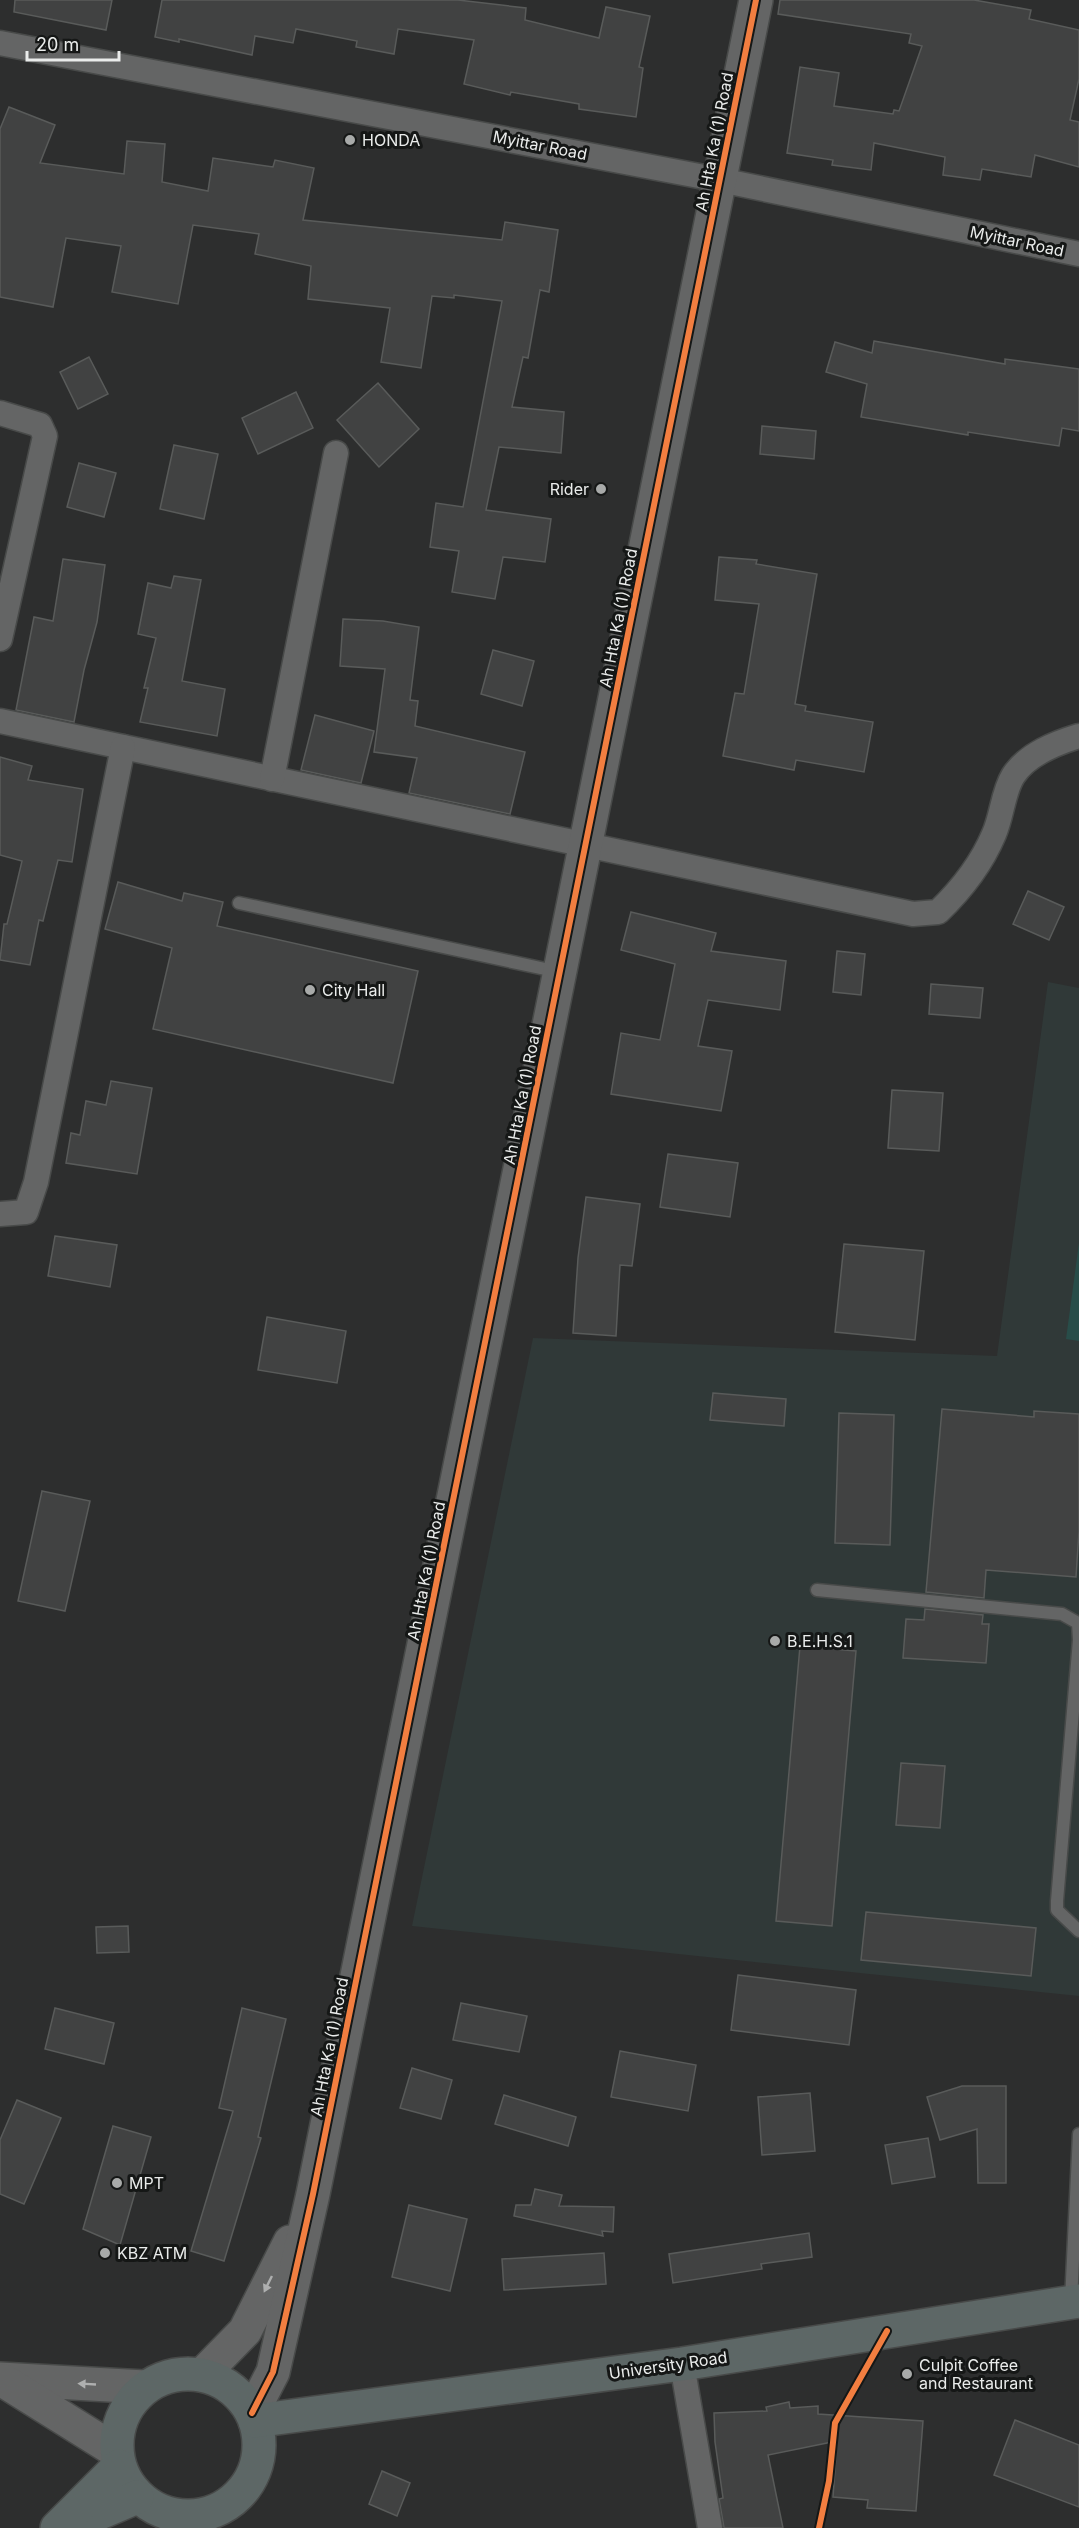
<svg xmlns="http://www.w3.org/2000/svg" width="1079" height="2528" font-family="Inter,sans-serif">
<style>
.built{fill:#303938}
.green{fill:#284d49}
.building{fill:#414242;stroke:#595b5a;stroke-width:1.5}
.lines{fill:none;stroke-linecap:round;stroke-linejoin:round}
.lane-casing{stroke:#484a49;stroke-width:15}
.street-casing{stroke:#484a49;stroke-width:27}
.secondary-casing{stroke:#484a49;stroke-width:36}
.highway-casing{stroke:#484a49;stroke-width:36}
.lane{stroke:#646565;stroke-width:12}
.street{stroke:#646565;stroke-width:24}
.secondary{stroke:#646565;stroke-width:33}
.highway{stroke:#5d6766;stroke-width:33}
.cycleway-casing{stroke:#151716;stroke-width:10}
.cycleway{stroke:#f27e40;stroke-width:6}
.oneway{fill:#aeafaf}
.poi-dot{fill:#a8aaa9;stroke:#151716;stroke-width:2}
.labels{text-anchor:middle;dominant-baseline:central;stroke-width:6;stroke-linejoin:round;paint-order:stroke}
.poi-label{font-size:16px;fill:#eaeceb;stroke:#151716;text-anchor:start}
.street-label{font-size:16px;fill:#eaeceb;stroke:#151716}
</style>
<rect width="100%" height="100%" fill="#2d2e2e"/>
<path class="built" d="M 1048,982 L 1079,988 L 1079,1996 L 412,1926 L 533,1338 L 997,1356 Z"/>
<path class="green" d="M 1079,1243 L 1079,1341 L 1066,1339 Z"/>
<g class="building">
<path d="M 15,0 L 112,0 L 106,30 L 14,12 Z"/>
<path d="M 162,0 L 458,0 L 526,8 L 525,20 L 599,38 L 606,7 L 650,16 L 639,67 L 643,68 L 636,117 L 579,109 L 579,104 L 511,92 L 510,95 L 464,84 L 474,40 L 398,29 L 394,54 L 356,47 L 357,41 L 296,29 L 293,43 L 255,36 L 252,55 L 179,39 L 179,42 L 155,37 Z"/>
<path d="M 780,0 L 974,0 L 1031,10 L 1029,19 L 1079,30 L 1079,79 L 1070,120 L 1079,122 L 1079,167 L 1035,155 L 1031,177 L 982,169 L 980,180 L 943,175 L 945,157 L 874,143 L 871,170 L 832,165 L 833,160 L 787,153 L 800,67 L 839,73 L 834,106 L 893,114 L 894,110 L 899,111 L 922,46 L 909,43 L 911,34 L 778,14 Z"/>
<path d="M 9,107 L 55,125 L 40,163 L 124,174 L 127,141 L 165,144 L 162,182 L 208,191 L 213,158 L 273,167 L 275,160 L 314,168 L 303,220 L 502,240 L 505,222 L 558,230 L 549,292 L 540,290 L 528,358 L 523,357 L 512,407 L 564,412 L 561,453 L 499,447 L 486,510 L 551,519 L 545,562 L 503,557 L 495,599 L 452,592 L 459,551 L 430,547 L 436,503 L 463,507 L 502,301 L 454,295 L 454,298 L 432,296 L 421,368 L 381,362 L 390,308 L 308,299 L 311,266 L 255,254 L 259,234 L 193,225 L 178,304 L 112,292 L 121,246 L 66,238 L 53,307 L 0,297 L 0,129 Z"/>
<path d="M 874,341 L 1005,364 L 1005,359 L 1079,369 L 1079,431 L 1062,428 L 1059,446 L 968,432 L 968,435 L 861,417 L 867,384 L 826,372 L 835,342 L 872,353 Z"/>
<path d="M 89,357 L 108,394 L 78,409 L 60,372 Z"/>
<path d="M 378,383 L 419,429 L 379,467 L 337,420 Z"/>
<path d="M 296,392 L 313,428 L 258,454 L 242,418 Z"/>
<path d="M 762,426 L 816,431 L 814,459 L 760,454 Z"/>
<path d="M 174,445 L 218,454 L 204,519 L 160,509 Z"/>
<path d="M 79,463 L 116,473 L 104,517 L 67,507 Z"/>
<path d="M 719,557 L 757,560 L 756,564 L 817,574 L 795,704 L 806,706 L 805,711 L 873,722 L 864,772 L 796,760 L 794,770 L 723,756 L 735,693 L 744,694 L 759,604 L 715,600 Z"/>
<path d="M 63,559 L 105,565 L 97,622 L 84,670 L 74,722 L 16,710 L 34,617 L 53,621 Z"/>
<path d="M 174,576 L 201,580 L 182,681 L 225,689 L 217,736 L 140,722 L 148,688 L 144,688 L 156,638 L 138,634 L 148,583 L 171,588 Z"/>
<path d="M 343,619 L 383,621 L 419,627 L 410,700 L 418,701 L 415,726 L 525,752 L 510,814 L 409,793 L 417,758 L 374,752 L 385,669 L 340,666 Z"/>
<path d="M 493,650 L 534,661 L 522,706 L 481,694 Z"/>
<path d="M 315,715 L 374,731 L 361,783 L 301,770 Z"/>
<path d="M 0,757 L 32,766 L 28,780 L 83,789 L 72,862 L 58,860 L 43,921 L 39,920 L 30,965 L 0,960 L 4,924 L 7,924 L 22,861 L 0,855 Z"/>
<path d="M 118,882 L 182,901 L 184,893 L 223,902 L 217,926 L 418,971 L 393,1083 L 153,1029 L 172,948 L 105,929 Z"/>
<path d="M 1028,891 L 1064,907 L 1049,940 L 1013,924 Z"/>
<path d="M 631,912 L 716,933 L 711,951 L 786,961 L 780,1010 L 708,1000 L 698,1046 L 732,1051 L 721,1111 L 611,1094 L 621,1033 L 660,1040 L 675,964 L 621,950 Z"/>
<path d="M 837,951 L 865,954 L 861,995 L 833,992 Z"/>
<path d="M 931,984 L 983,988 L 980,1018 L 929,1014 Z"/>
<path d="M 111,1081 L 152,1088 L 137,1174 L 66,1163 L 71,1133 L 80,1135 L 86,1101 L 106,1105 Z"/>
<path d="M 892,1090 L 943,1093 L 939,1151 L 888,1148 Z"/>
<path d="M 668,1154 L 738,1163 L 730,1217 L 660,1207 Z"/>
<path d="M 586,1197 L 640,1204 L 632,1266 L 620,1265 L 616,1336 L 573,1333 L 578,1258 Z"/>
<path d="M 55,1236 L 117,1245 L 110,1287 L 48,1276 Z"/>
<path d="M 844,1244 L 924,1251 L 915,1340 L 835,1332 Z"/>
<path d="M 267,1317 L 346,1331 L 337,1383 L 258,1370 Z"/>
<path d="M 713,1393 L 786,1399 L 784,1426 L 710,1420 Z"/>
<path d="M 942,1409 L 1034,1417 L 1034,1411 L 1079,1414 L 1079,1531 L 1076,1577 L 986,1570 L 984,1598 L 926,1592 Z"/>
<path d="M 839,1413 L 894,1415 L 890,1545 L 835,1543 Z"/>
<path d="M 42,1491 L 90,1501 L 65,1611 L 18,1601 Z"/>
<path d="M 925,1609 L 983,1615 L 982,1624 L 989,1624 L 986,1663 L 903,1658 L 906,1619 L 924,1620 Z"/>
<path d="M 800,1646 L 856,1651 L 832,1926 L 776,1921 Z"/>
<path d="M 901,1763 L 945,1766 L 940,1828 L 896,1825 Z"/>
<path d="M 866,1912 L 1036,1928 L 1031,1976 L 861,1960 Z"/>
<path d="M 128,1926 L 129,1952 L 97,1953 L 96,1927 Z"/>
<path d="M 738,1975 L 856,1990 L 849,2045 L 731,2030 Z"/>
<path d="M 461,2003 L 527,2016 L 519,2052 L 453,2040 Z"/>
<path d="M 55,2008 L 114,2023 L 104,2064 L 45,2049 Z"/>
<path d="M 242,2008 L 286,2019 L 258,2137 L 261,2138 L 224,2261 L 191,2251 L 233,2111 L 219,2108 Z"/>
<path d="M 620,2051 L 696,2065 L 688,2111 L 611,2097 Z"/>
<path d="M 412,2068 L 452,2080 L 441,2119 L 400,2108 Z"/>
<path d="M 962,2086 L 1006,2086 L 1006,2183 L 978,2183 L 977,2129 L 940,2140 L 927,2097 Z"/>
<path d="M 810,2093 L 815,2151 L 762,2155 L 758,2097 Z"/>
<path d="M 504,2095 L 576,2117 L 568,2146 L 495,2124 Z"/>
<path d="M 17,2100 L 61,2118 L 24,2204 L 0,2194 L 0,2140 Z"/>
<path d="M 113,2126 L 151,2137 L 120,2245 L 83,2229 Z"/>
<path d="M 928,2138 L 935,2177 L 892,2184 L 885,2145 Z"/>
<path d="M 535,2189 L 562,2195 L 559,2206 L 614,2207 L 613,2232 L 602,2231 L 603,2236 L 514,2216 L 516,2205 L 531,2205 Z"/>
<path d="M 409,2205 L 467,2219 L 450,2291 L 392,2277 Z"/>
<path d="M 809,2233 L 812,2257 L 761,2264 L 762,2269 L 673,2283 L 669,2254 Z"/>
<path d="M 604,2253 L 606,2284 L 504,2290 L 502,2259 Z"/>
<path d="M 789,2402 L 790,2408 L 818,2406 L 818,2414 L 923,2421 L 916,2511 L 867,2508 L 868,2500 L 833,2497 L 837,2441 L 768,2455 L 783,2528 L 724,2528 L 719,2499 L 723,2498 L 715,2442 L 714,2413 L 767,2411 L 766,2407 Z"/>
<path d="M 1015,2420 L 1079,2445 L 1079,2507 L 994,2475 Z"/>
<path d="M 382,2471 L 410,2483 L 397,2516 L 369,2504 Z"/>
</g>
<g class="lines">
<g class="lane-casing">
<g id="lane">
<path d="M 239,903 L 559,972"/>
<path d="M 817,1590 L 1062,1614 L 1078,1623 L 1079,1640 L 1057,1901 L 1057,1910 L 1079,1931"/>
<path d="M 1071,2301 L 1079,2134"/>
</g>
</g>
<g class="street-casing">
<g id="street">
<path d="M 0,43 L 720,180 L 1079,254"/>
<path d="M 0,413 L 40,425 L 45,436 L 0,639"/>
<path d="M 0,721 L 913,914 L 938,912 C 962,889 981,865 994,834 C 1002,816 1003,792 1013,776 C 1027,754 1056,743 1079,736"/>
<path d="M 272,779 L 336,453"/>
<path d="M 0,1214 L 26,1212 L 36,1182 L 123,747"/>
<path d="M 682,2364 L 710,2528"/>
</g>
</g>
<g class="secondary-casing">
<g id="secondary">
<path d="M 202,2375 L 245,2331 L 290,2242"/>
<path d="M 0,2379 L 145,2387"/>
<path d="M 4,2381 L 116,2451"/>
<path d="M 252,2413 L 273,2372 L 313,2194 L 756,0"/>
<path d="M 186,2528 L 189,2517"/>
</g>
</g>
<g class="highway-casing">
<g id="highway">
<circle cx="188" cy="2445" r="71"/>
<path d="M 255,2421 L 682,2364 L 1079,2301"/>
<path d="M 67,2527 L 137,2497"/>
<path d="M 57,2528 L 119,2466"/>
</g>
</g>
<use href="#lane" class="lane"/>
<use href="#street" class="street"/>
<use href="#secondary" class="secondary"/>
<use href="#highway" class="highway"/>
<g class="cycleway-casing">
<g id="cycleway">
<path d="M 252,2413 L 273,2372 L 313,2194 L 756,0"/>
<path d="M 819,2528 L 829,2481 L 835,2423 L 887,2331"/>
</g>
</g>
<use href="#cycleway" class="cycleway"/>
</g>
<defs><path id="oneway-solid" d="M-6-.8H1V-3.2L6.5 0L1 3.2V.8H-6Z" transform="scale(1.5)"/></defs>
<g class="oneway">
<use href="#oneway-solid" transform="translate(268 2284) rotate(116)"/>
<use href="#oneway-solid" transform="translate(87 2384) rotate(-177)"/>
</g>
<g class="poi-dot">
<circle cx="350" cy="140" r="6"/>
<circle cx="601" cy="489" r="6"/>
<circle cx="310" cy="990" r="6"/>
<circle cx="775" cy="1641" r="6"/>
<circle cx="117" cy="2183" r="6"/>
<circle cx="105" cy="2253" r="6"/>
<circle cx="907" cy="2374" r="6"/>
</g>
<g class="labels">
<g class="poi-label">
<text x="362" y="140">HONDA</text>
<text x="589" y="489" text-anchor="end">Rider</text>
<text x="322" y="990">City Hall</text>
<text x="787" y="1641">B.E.H.S.1</text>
<text x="129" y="2183">MPT</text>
<text x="117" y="2253">KBZ ATM</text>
<text x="919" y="2365">Culpit Coffee<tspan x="919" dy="18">and Restaurant</tspan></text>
</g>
<g class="street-label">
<text transform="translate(714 142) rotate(-79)">Ah Hta Ka (1) Road</text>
<text transform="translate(540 145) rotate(11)">Myittar Road</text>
<text transform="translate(1017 241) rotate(12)">Myittar Road</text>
<text transform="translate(618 618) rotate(-79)">Ah Hta Ka (1) Road</text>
<text transform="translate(522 1095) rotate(-79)">Ah Hta Ka (1) Road</text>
<text transform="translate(426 1571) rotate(-79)">Ah Hta Ka (1) Road</text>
<text transform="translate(329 2047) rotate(-79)">Ah Hta Ka (1) Road</text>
<text transform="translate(668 2365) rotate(-8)">University Road</text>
</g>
</g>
<path d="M27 51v9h92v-9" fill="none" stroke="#eaeceb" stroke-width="3"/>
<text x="36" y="51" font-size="18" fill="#eaeceb" stroke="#151716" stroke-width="4.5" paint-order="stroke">20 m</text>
</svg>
